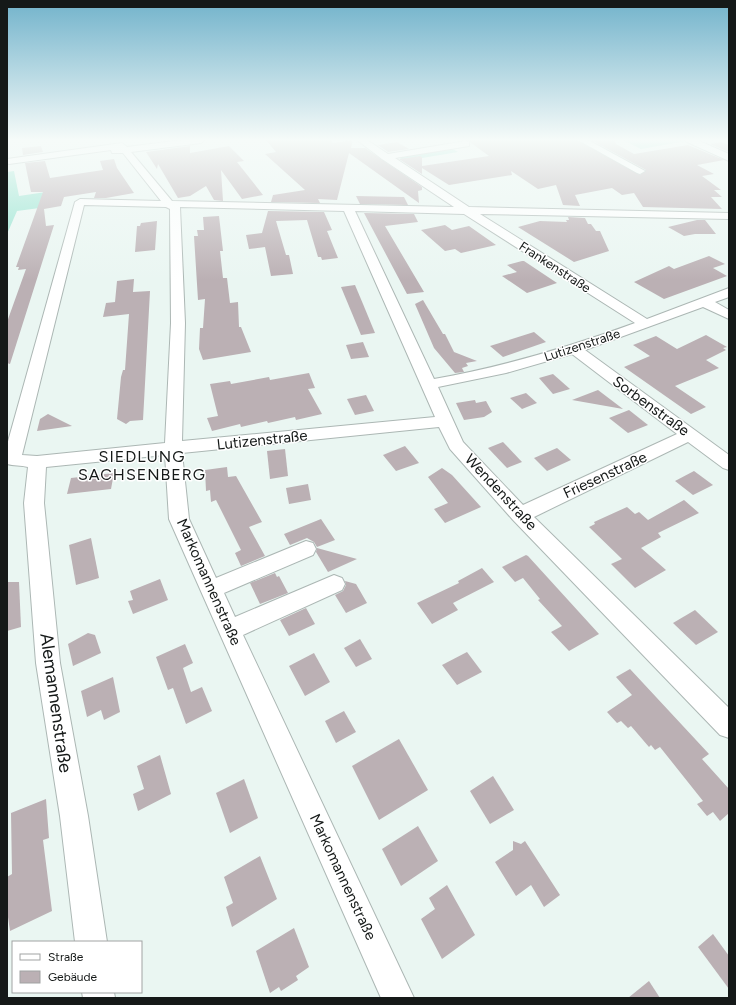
<svg xmlns="http://www.w3.org/2000/svg" width="736" height="1005" font-family="Figtree,sans-serif">
<style>
.green{fill:#93e3cf}
.building{fill:#bbb0b4}
.lines{fill:none;stroke-linecap:round;stroke-linejoin:round}
.minor-casing{stroke:#acb7b4;stroke-width:2}
.minor{fill:#fff;fill-rule:evenodd}
.labels{text-anchor:middle;dominant-baseline:central;stroke-width:3;stroke-linejoin:round;paint-order:stroke}
.far-street-label{font-size:13px;fill:#151918;stroke:#fff}
.street-label{font-size:15px;fill:#151918;stroke:#fff}
.neighbourhood-label{font-size:16px;letter-spacing:1px;fill:#151918;stroke:#fff}
.near-street-label{font-size:18px;fill:#151918;stroke:#fff}
</style>
<rect width="100%" height="100%" fill="#eaf6f2"/>
<g class="green">
<path d="M 623,140 L 683,140 L 686,141 L 641,149 Z"/>
<path d="M 451,148 L 458,152 L 404,161 L 397,156 Z"/>
<path d="M 14,171 L 19,196 L 46,192 L 47,207 L 17,211 L 7,234 L 7,172 Z"/>
</g>
<g class="building">
<path d="M 266,140 L 332,140 L 332,143 L 353,140 L 351,148 L 365,148 L 422,187 L 422,190 L 418,191 L 419,203 L 349,153 L 337,200 L 318,199 L 320,203 L 271,202 L 273,195 L 305,190 L 265,154 L 276,152 Z"/>
<path d="M 467,140 L 577,140 L 640,175 L 646,170 L 591,140 L 615,140 L 616,144 L 634,154 L 688,145 L 724,160 L 697,165 L 714,174 L 702,176 L 721,190 L 714,190 L 722,197 L 711,197 L 722,209 L 643,207 L 634,193 L 622,195 L 612,188 L 575,195 L 580,206 L 563,205 L 556,185 L 538,189 L 511,171 L 512,175 L 449,185 L 422,168 L 422,174 L 399,159 L 420,156 L 422,157 L 422,166 L 489,156 Z"/>
<path d="M 397,142 L 409,149 L 388,152 L 378,145 Z"/>
<path d="M 721,142 L 729,145 L 729,152 L 710,144 Z"/>
<path d="M 41,146 L 43,152 L 23,155 L 22,148 Z"/>
<path d="M 190,146 L 190,153 L 229,146 L 244,161 L 237,162 L 263,195 L 242,199 L 221,170 L 223,201 L 214,200 L 206,186 L 190,196 L 178,198 L 158,164 L 157,169 L 146,152 Z"/>
<path d="M 114,159 L 117,168 L 134,193 L 106,198 L 94,198 L 96,192 L 64,197 L 61,206 L 44,209 L 46,226 L 54,225 L 10,364 L 7,363 L 7,322 L 26,269 L 18,270 L 19,267 L 16,267 L 43,192 L 31,192 L 25,163 L 45,161 L 50,178 L 103,170 L 100,161 Z"/>
<path d="M 356,196 L 404,197 L 408,205 L 360,204 Z"/>
<path d="M 268,211 L 324,212 L 332,230 L 327,231 L 338,258 L 322,260 L 321,257 L 318,257 L 307,220 L 276,221 L 286,255 L 289,255 L 293,274 L 271,276 L 265,247 L 249,249 L 246,235 L 262,233 Z"/>
<path d="M 364,213 L 414,214 L 418,222 L 385,226 L 424,292 L 407,294 Z"/>
<path d="M 219,216 L 223,251 L 220,251 L 223,278 L 227,278 L 230,303 L 238,302 L 239,327 L 241,327 L 251,352 L 203,360 L 199,349 L 200,328 L 203,328 L 205,299 L 198,300 L 194,236 L 198,236 L 197,230 L 204,230 L 203,217 Z"/>
<path d="M 568,217 L 585,218 L 588,224 L 591,224 L 596,231 L 600,231 L 609,251 L 574,262 L 518,227 L 540,221 L 567,222 L 566,220 L 569,220 Z"/>
<path d="M 697,220 L 705,220 L 716,234 L 695,234 L 684,236 L 668,227 Z"/>
<path d="M 157,221 L 155,250 L 135,252 L 137,226 L 140,226 L 141,223 Z"/>
<path d="M 445,225 L 452,230 L 469,226 L 496,245 L 461,253 L 455,249 L 445,251 L 421,230 Z"/>
<path d="M 709,256 L 725,264 L 713,268 L 727,276 L 664,299 L 634,282 L 669,266 L 674,269 Z"/>
<path d="M 522,261 L 524,261 L 557,283 L 527,293 L 502,276 L 517,272 L 507,265 Z"/>
<path d="M 134,279 L 133,292 L 150,291 L 144,402 L 143,420 L 130,421 L 126,424 L 117,419 L 121,377 L 123,370 L 125,370 L 129,314 L 103,317 L 106,303 L 115,302 L 117,281 Z"/>
<path d="M 355,285 L 363,304 L 375,333 L 361,335 L 341,287 Z"/>
<path d="M 423,300 L 443,334 L 445,334 L 454,352 L 477,361 L 466,363 L 468,366 L 462,368 L 464,372 L 455,373 L 434,348 L 415,304 Z"/>
<path d="M 534,332 L 546,342 L 503,357 L 490,346 Z"/>
<path d="M 706,335 L 727,347 L 723,348 L 726,350 L 706,360 L 719,368 L 675,386 L 706,407 L 691,414 L 624,367 L 650,356 L 633,345 L 656,336 L 677,349 Z"/>
<path d="M 363,342 L 369,357 L 351,359 L 346,345 Z"/>
<path d="M 309,373 L 315,388 L 308,389 L 322,414 L 296,420 L 295,417 L 268,423 L 267,421 L 241,427 L 240,424 L 212,431 L 207,418 L 218,416 L 210,384 L 230,381 L 231,384 L 269,377 L 270,380 Z"/>
<path d="M 553,374 L 570,389 L 553,394 L 539,378 Z"/>
<path d="M 598,390 L 623,409 L 572,400 Z"/>
<path d="M 526,393 L 537,403 L 522,409 L 510,398 Z"/>
<path d="M 366,395 L 374,411 L 355,415 L 347,399 Z"/>
<path d="M 475,400 L 476,403 L 486,401 L 492,412 L 484,417 L 464,420 L 456,403 Z"/>
<path d="M 629,410 L 648,425 L 628,433 L 609,418 Z"/>
<path d="M 48,414 L 72,426 L 37,431 L 40,419 Z"/>
<path d="M 503,442 L 522,462 L 507,468 L 488,448 Z"/>
<path d="M 405,446 L 419,463 L 396,471 L 383,455 Z"/>
<path d="M 557,448 L 571,460 L 547,471 L 534,458 Z"/>
<path d="M 285,449 L 288,476 L 270,479 L 267,451 Z"/>
<path d="M 227,467 L 228,477 L 236,476 L 262,522 L 249,527 L 265,556 L 241,566 L 235,553 L 241,550 L 216,500 L 211,502 L 210,490 L 206,491 L 205,470 Z"/>
<path d="M 442,468 L 452,475 L 481,507 L 445,523 L 434,509 L 448,503 L 428,477 Z"/>
<path d="M 694,471 L 713,485 L 693,495 L 675,481 Z"/>
<path d="M 114,473 L 111,489 L 67,494 L 71,478 Z"/>
<path d="M 308,484 L 311,500 L 289,504 L 286,488 Z"/>
<path d="M 684,500 L 699,513 L 658,533 L 661,537 L 641,548 L 666,570 L 635,588 L 611,564 L 622,559 L 589,527 L 595,524 L 594,522 L 627,507 L 635,514 L 639,512 L 648,520 Z"/>
<path d="M 321,519 L 335,540 L 317,547 L 314,542 L 307,538 L 290,545 L 284,534 Z"/>
<path d="M 91,538 L 99,578 L 76,585 L 69,545 Z"/>
<path d="M 317,548 L 357,559 L 328,572 L 316,552 Z"/>
<path d="M 526,555 L 528,556 L 599,634 L 569,651 L 551,632 L 562,626 L 538,600 L 540,599 L 523,578 L 515,582 L 502,567 Z"/>
<path d="M 482,568 L 494,582 L 453,603 L 458,610 L 432,624 L 417,603 L 459,583 L 458,581 Z"/>
<path d="M 275,573 L 277,577 L 279,576 L 288,593 L 260,604 L 250,583 Z"/>
<path d="M 160,579 L 168,600 L 133,614 L 128,601 L 133,600 L 130,591 Z"/>
<path d="M 345,581 L 356,584 L 367,603 L 346,613 L 335,595 L 343,591 L 346,585 Z"/>
<path d="M 7,582 L 19,582 L 21,627 L 7,631 Z"/>
<path d="M 306,608 L 315,624 L 289,636 L 280,620 Z"/>
<path d="M 695,610 L 718,632 L 696,645 L 673,623 Z"/>
<path d="M 88,633 L 95,635 L 101,653 L 73,666 L 68,644 Z"/>
<path d="M 360,639 L 372,659 L 356,667 L 344,648 Z"/>
<path d="M 185,644 L 193,663 L 183,668 L 191,692 L 202,687 L 212,711 L 186,724 L 173,688 L 168,690 L 156,657 Z"/>
<path d="M 467,652 L 482,672 L 457,685 L 442,665 Z"/>
<path d="M 314,653 L 330,682 L 305,696 L 289,666 Z"/>
<path d="M 630,669 L 709,754 L 702,759 L 729,789 L 729,813 L 720,821 L 713,812 L 707,816 L 697,804 L 703,801 L 660,747 L 655,750 L 651,745 L 649,747 L 631,726 L 628,728 L 621,721 L 617,723 L 607,712 L 632,695 L 616,677 Z"/>
<path d="M 113,677 L 120,712 L 104,720 L 101,710 L 87,717 L 81,691 Z"/>
<path d="M 344,711 L 356,732 L 336,743 L 325,721 Z"/>
<path d="M 399,739 L 428,790 L 379,820 L 352,766 Z"/>
<path d="M 160,755 L 171,794 L 138,811 L 133,794 L 144,789 L 137,766 Z"/>
<path d="M 493,776 L 514,810 L 490,824 L 470,791 Z"/>
<path d="M 244,779 L 258,818 L 230,833 L 216,793 Z"/>
<path d="M 46,799 L 49,838 L 43,840 L 52,911 L 10,931 L 7,910 L 7,877 L 12,874 L 11,813 Z"/>
<path d="M 418,826 L 438,861 L 401,886 L 382,849 Z"/>
<path d="M 513,841 L 521,844 L 525,841 L 560,895 L 544,907 L 531,885 L 516,896 L 495,862 L 513,850 Z"/>
<path d="M 260,856 L 277,899 L 232,927 L 226,907 L 233,903 L 224,877 Z"/>
<path d="M 447,885 L 475,935 L 442,959 L 421,919 L 435,909 L 429,898 Z"/>
<path d="M 294,928 L 309,967 L 296,976 L 298,980 L 281,991 L 279,987 L 270,993 L 256,951 Z"/>
<path d="M 713,934 L 729,956 L 729,989 L 698,947 Z"/>
<path d="M 649,981 L 660,998 L 628,998 Z"/>
</g>
<g class="lines">
<g class="minor-casing">
<g id="minor">
<path d="M 182,140 L 205,140 L 201,143 L 131,152 L 172,201 L 454,207 L 382,159 L 357,140 L 367,140 L 388,154 L 466,141 L 469,142 L 469,146 L 395,158 L 469,207 L 729,213 L 729,219 L 480,214 L 647,319 L 729,288 L 729,297 L 715,302 L 729,310 L 729,319 L 703,307 L 585,350 L 729,455 L 729,470 L 723,468 L 688,442 L 534,517 L 729,708 L 729,738 L 720,735 L 513,520 L 450,449 L 439,427 L 182,453 L 189,519 L 216,578 L 306,541 L 313,543 L 316,549 L 313,555 L 224,593 L 235,617 L 334,575 L 342,578 L 345,584 L 342,590 L 243,635 L 414,998 L 381,998 L 169,519 L 165,455 L 46,467 L 44,503 L 60,663 L 88,816 L 107,942 L 75,942 L 60,816 L 36,663 L 24,503 L 28,467 C 20,465 14,466 7,464 L 7,445 L 75,202 L 80,199 L 161,201 L 123,153 L 112,153 L 111,150 L 9,164 L 7,163 L 7,159 L 122,143 L 127,147 ZM 84,205 L 166,207 L 170,209 L 171,323 L 165,443 L 37,456 L 22,455 ZM 180,207 L 344,211 L 435,417 L 182,441 L 185,323 ZM 355,211 L 464,214 L 635,323 C 569,347 503,367 434,379 ZM 572,354 L 677,434 L 523,505 L 463,442 L 438,387 L 506,373 Z"/>
<path d="M 578,140 L 588,140 L 645,171 L 640,174 L 637,173 Z"/>
<path d="M 686,140 L 697,140 L 729,154 L 729,161 L 687,142 Z"/>
<path d="M 82,992 L 114,992 L 115,998 L 83,998 Z"/>
</g>
</g>
<use href="#minor" class="minor"/>
</g>
<linearGradient id="sky" x2="0" y2="1"><stop stop-color="#72b3cb"/><stop offset="0.5" stop-color="#f6fbf9"/><stop offset="1" stop-color="#f6fbf9" stop-opacity="0"/></linearGradient>
<rect width="736" height="280" fill="url(#sky)"/>
<g class="labels">
<g class="far-street-label">
<text transform="translate(555 267) rotate(33)">Frankenstraße</text>
<text transform="translate(582 345) rotate(-18)">Lutizenstraße</text>
</g>
<g class="street-label">
<text transform="translate(651 406) rotate(36)">Sorbenstraße</text>
<text transform="translate(262 440) rotate(-6)">Lutizenstraße</text>
<text transform="translate(605 475) rotate(-25)">Friesenstraße</text>
<text transform="translate(501 492) rotate(47)">Wendenstraße</text>
<text transform="translate(209 582) rotate(66)">Markomannenstraße</text>
<text transform="translate(343 877) rotate(65)">Markomannenstraße</text>
</g>
<g class="neighbourhood-label">
<text x="142" y="456">SIEDLUNG<tspan x="142" dy="18">SACHSENBERG</tspan></text>
</g>
<g class="near-street-label">
<text transform="translate(56 703) rotate(82)">Alemannenstraße</text>
</g>
</g>
<rect width="736" height="1005" fill="none" stroke="#151918" stroke-width="16"/>
<rect x="12" y="941" width="130" height="52" fill="#ffffff" stroke="#a1a3a3"/>
<rect x="20" y="954" width="20" height="6" fill="#ffffff" stroke="#a1a3a3"/>
<text x="48" y="961" font-size="12" fill="#151918">Straße</text>
<rect x="20" y="971" width="20" height="12" fill="#bbb0b4" stroke="#a1a3a3"/>
<text x="48" y="981" font-size="12" fill="#151918">Gebäude</text>
</svg>
